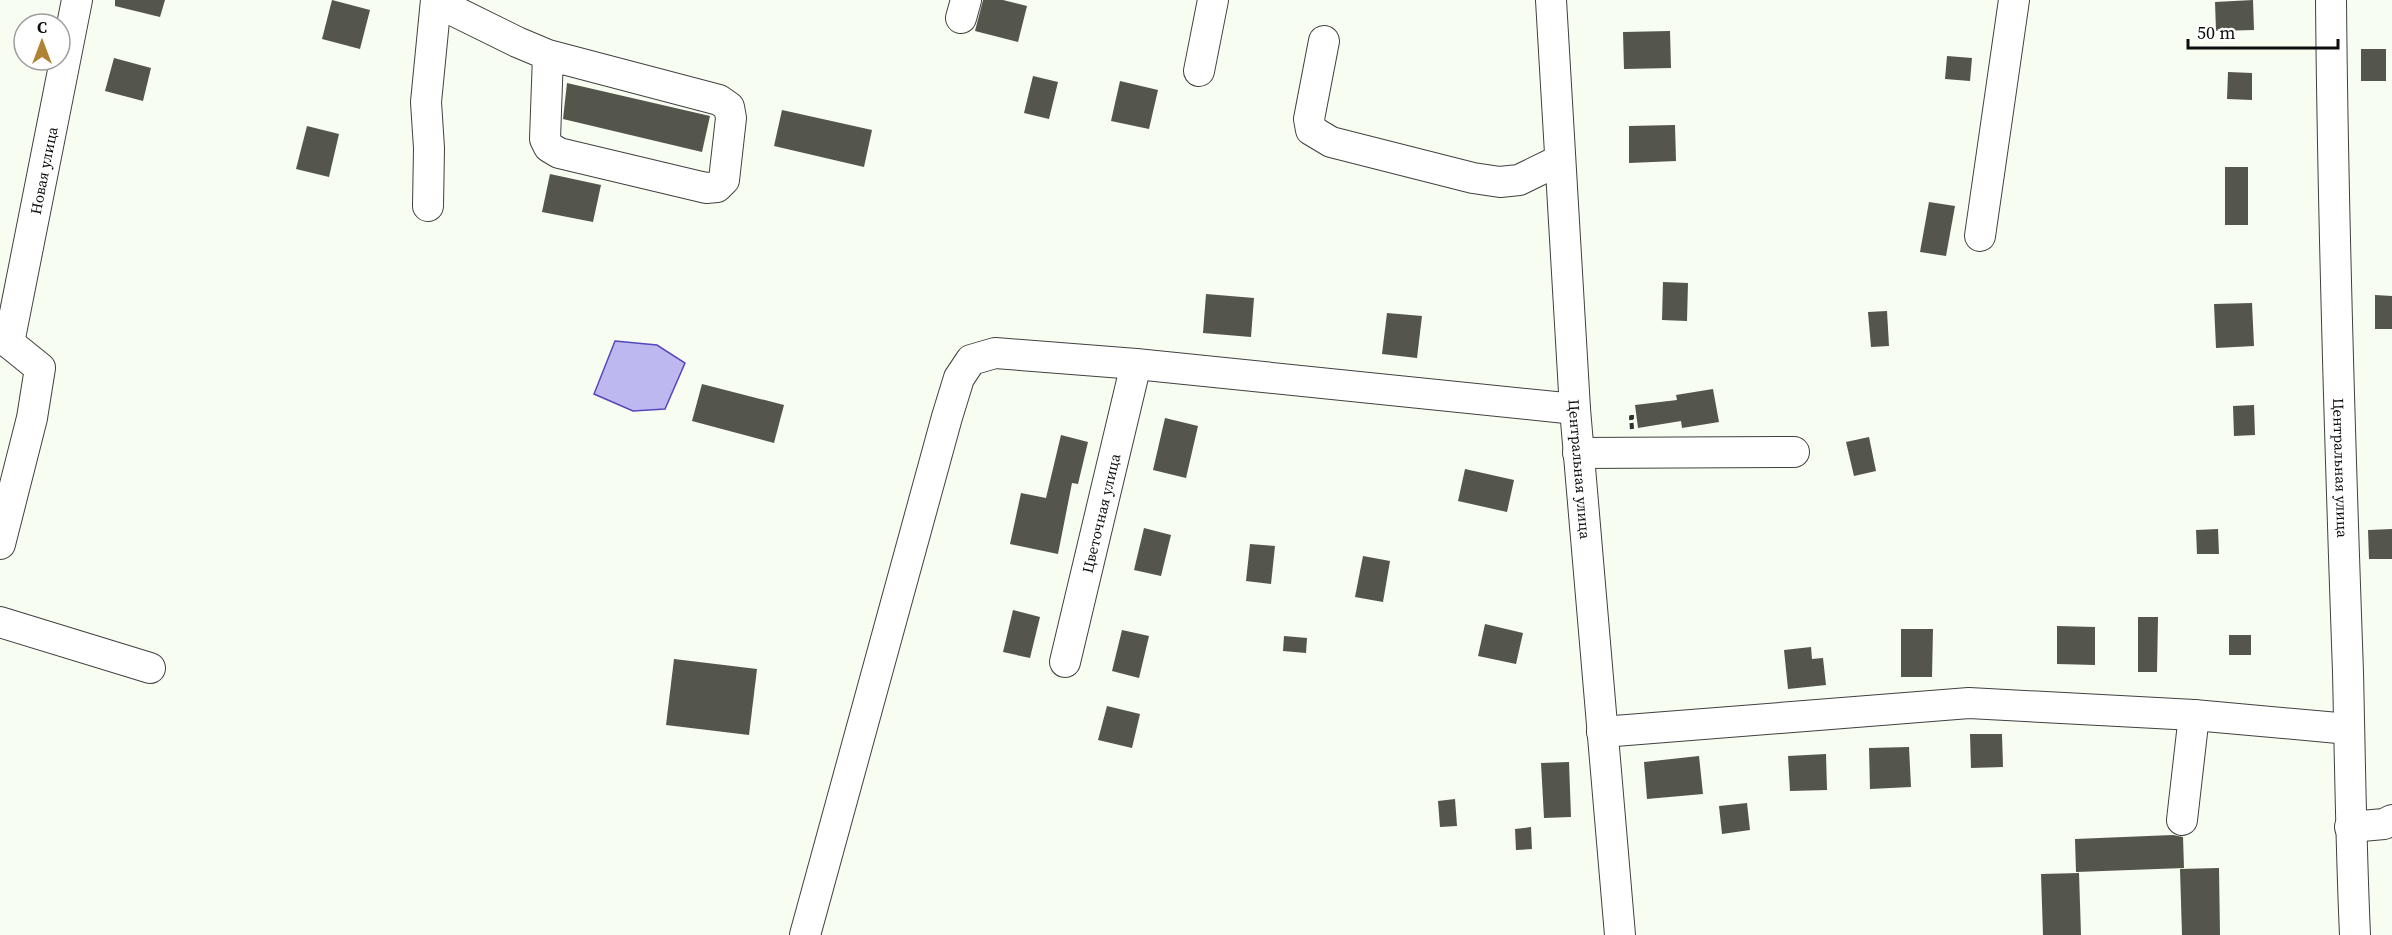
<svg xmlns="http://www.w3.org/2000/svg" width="2392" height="935" font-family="'Source Serif 4',serif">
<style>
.water{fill:#bdb9f0;stroke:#5248bf;stroke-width:1.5}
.building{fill:#54554b}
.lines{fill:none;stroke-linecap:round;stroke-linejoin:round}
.minor-casing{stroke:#404040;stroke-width:32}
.path{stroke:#2f2f2f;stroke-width:4;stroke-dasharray:6 3;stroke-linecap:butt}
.minor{stroke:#fff;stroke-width:30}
.labels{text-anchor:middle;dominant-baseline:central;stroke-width:6;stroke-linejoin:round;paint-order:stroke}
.street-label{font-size:15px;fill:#0d0d0d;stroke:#fff}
</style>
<rect width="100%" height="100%" fill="#f7fdf0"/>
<path class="water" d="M 615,341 L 657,345 L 685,363 L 665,409 L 633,411 L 594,394 Z"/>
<g class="building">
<path d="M 115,0 L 165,0 L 160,17 L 115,6 Z"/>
<path d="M 332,0 L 370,10 L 360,49 L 322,39 Z"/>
<path d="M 983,0 L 1003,0 L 1027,6 L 1018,42 L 975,31 Z"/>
<path d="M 2253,0 L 2254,30 L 2216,31 L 2215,2 Z"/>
<path d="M 1670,31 L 1671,68 L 1624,69 L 1623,32 Z"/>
<rect x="2361" y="49" width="25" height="32"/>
<path d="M 1947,56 L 1972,58 L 1970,81 L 1945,79 Z"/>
<path d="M 114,58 L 151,68 L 143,101 L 105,91 Z"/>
<path d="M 2228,72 L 2252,73 L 2252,100 L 2227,99 Z"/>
<path d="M 1033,76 L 1058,82 L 1049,119 L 1024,113 Z"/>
<path d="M 1120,81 L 1158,90 L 1149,129 L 1111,121 Z"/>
<path d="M 567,83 L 710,116 L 702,152 L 563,119 Z"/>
<path d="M 782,110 L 872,130 L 864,167 L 774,146 Z"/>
<path d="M 1675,125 L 1676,161 L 1629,163 L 1629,126 Z"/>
<path d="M 307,126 L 339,134 L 329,177 L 296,169 Z"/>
<rect x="2225" y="167" width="23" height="58"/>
<path d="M 550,174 L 601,185 L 593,222 L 542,212 Z"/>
<path d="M 1929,202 L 1955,206 L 1946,256 L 1920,252 Z"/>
<path d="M 1663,282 L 1688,283 L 1687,321 L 1662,320 Z"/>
<path d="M 1206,294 L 1254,298 L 1251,337 L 1203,333 Z"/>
<path d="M 2375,295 L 2392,296 L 2392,329 L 2375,329 Z"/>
<path d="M 2252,303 L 2254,346 L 2216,348 L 2214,304 Z"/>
<path d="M 1887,311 L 1889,346 L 1871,347 L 1868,312 Z"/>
<path d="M 1387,313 L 1422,316 L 1417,358 L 1382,354 Z"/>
<path d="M 702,384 L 784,405 L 774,443 L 692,421 Z"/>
<path d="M 1713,389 L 1719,422 L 1682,428 L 1681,421 L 1638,428 L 1635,405 L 1677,400 L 1676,395 Z"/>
<path d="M 2254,405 L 2255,435 L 2234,436 L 2233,406 Z"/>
<path d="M 1165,418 L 1198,426 L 1186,478 L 1153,470 Z"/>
<path d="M 1061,435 L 1088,442 L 1078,484 L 1072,483 L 1058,554 L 1010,544 L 1021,493 L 1046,498 Z"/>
<path d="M 1869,437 L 1876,471 L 1854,476 L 1846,442 Z"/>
<path d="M 1465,469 L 1514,480 L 1507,512 L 1458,501 Z"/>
<path d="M 1144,528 L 1171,535 L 1161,576 L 1134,570 Z"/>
<path d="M 2218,529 L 2219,554 L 2197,554 L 2196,530 Z"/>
<path d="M 2392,529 L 2392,559 L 2369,559 L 2368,530 Z"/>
<path d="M 1250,544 L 1275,546 L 1271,584 L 1246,581 Z"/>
<path d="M 1363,556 L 1390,561 L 1383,602 L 1355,597 Z"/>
<path d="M 1013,610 L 1040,617 L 1030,658 L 1003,652 Z"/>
<path d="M 2138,617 L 2158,617 L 2157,672 L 2138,672 Z"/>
<path d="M 1485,624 L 1523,633 L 1516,664 L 1478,656 Z"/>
<path d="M 2057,626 L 2095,627 L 2095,665 L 2057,664 Z"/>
<path d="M 1901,629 L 1933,629 L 1932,677 L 1901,677 Z"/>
<path d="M 1122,630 L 1149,636 L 1139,678 L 1112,671 Z"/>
<rect x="2229" y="635" width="22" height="20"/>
<path d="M 1284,636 L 1307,638 L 1306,653 L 1283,651 Z"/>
<path d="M 1811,647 L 1812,659 L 1823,658 L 1826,685 L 1788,689 L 1784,650 Z"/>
<path d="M 674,659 L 757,669 L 749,735 L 666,725 Z"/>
<path d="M 1107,706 L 1140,714 L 1132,748 L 1098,740 Z"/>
<path d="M 1970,734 L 2002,734 L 2003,767 L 1971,768 Z"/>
<path d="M 1909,747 L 1911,787 L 1870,789 L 1869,748 Z"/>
<path d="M 1826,754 L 1827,790 L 1790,791 L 1788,756 Z"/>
<path d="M 1699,756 L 1703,794 L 1647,799 L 1644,762 Z"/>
<path d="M 1569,762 L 1571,817 L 1544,818 L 1541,763 Z"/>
<path d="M 1455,799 L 1457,826 L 1440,827 L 1438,801 Z"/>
<path d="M 1747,803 L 1750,830 L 1722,834 L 1719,806 Z"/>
<path d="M 1531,827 L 1532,849 L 1516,850 L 1515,829 Z"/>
<path d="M 2173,835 L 2183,837 L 2184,868 L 2076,872 L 2075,839 Z"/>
<path d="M 2219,868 L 2220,935 L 2182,935 L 2180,869 Z"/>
<path d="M 2079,873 L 2081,935 L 2043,935 L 2041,874 Z"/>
</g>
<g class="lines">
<g class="minor-casing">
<g id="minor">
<path id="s1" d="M 1551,0 L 1575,409 L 1620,935"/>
<path id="s2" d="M 2331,0 C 2333,224 2340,448 2348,672 C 2350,760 2351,847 2355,935"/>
<path d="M 436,2 L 517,42 L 548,55 L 719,100 L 729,107 L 731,118 L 724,180 L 717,187 L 706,188 L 559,153 L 549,147 L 545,139 L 548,55"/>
<path d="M 961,18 L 966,0"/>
<path d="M 1324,41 L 1309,119 L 1311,130 L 1331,142 L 1473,178 L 1500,182 L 1519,180 L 1560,160"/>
<path d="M 1199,71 L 1213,0"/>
<path d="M 428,206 L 429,148 L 426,102 L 436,0"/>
<path d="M 1980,236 L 2014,0"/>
<path id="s3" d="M 9,343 L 77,0"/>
<path d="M 1578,453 L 1794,452"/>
<path d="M 0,544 L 32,418 L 40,368 L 9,343"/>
<path d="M 0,622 L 150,668"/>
<path id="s4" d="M 1065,662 L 1136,364"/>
<path d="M 1602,732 L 1969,703 L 2194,715 L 2349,729"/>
<path d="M 2182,820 L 2194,715"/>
<path d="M 2350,827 L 2384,824 L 2392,820"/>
<path d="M 805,935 L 947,417 L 959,378 L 971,360 L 995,353 L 1136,364 L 1575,409"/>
</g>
</g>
<path class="path" d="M 1632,429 L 1631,417 L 1637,417"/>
<use href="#minor" class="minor"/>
</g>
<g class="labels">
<g class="street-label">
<text stroke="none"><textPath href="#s3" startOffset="176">Новая улица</textPath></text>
<text stroke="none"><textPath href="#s1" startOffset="470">Центральная улица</textPath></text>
<text stroke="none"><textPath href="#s2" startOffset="468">Центральная улица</textPath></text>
<text stroke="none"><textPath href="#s4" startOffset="153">Цветочная улица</textPath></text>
</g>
</g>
<g transform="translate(42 42)"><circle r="28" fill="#ffffff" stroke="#9e9e9e" stroke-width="1.5"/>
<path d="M0-4.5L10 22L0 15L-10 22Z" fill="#af8334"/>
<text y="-9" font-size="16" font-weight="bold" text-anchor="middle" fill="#0d0d0d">С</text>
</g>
<path d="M2188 39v9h150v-9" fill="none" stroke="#0d0d0d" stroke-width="3"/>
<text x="2197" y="39" font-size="18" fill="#0d0d0d" stroke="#ffffff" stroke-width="4.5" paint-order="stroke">50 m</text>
</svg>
